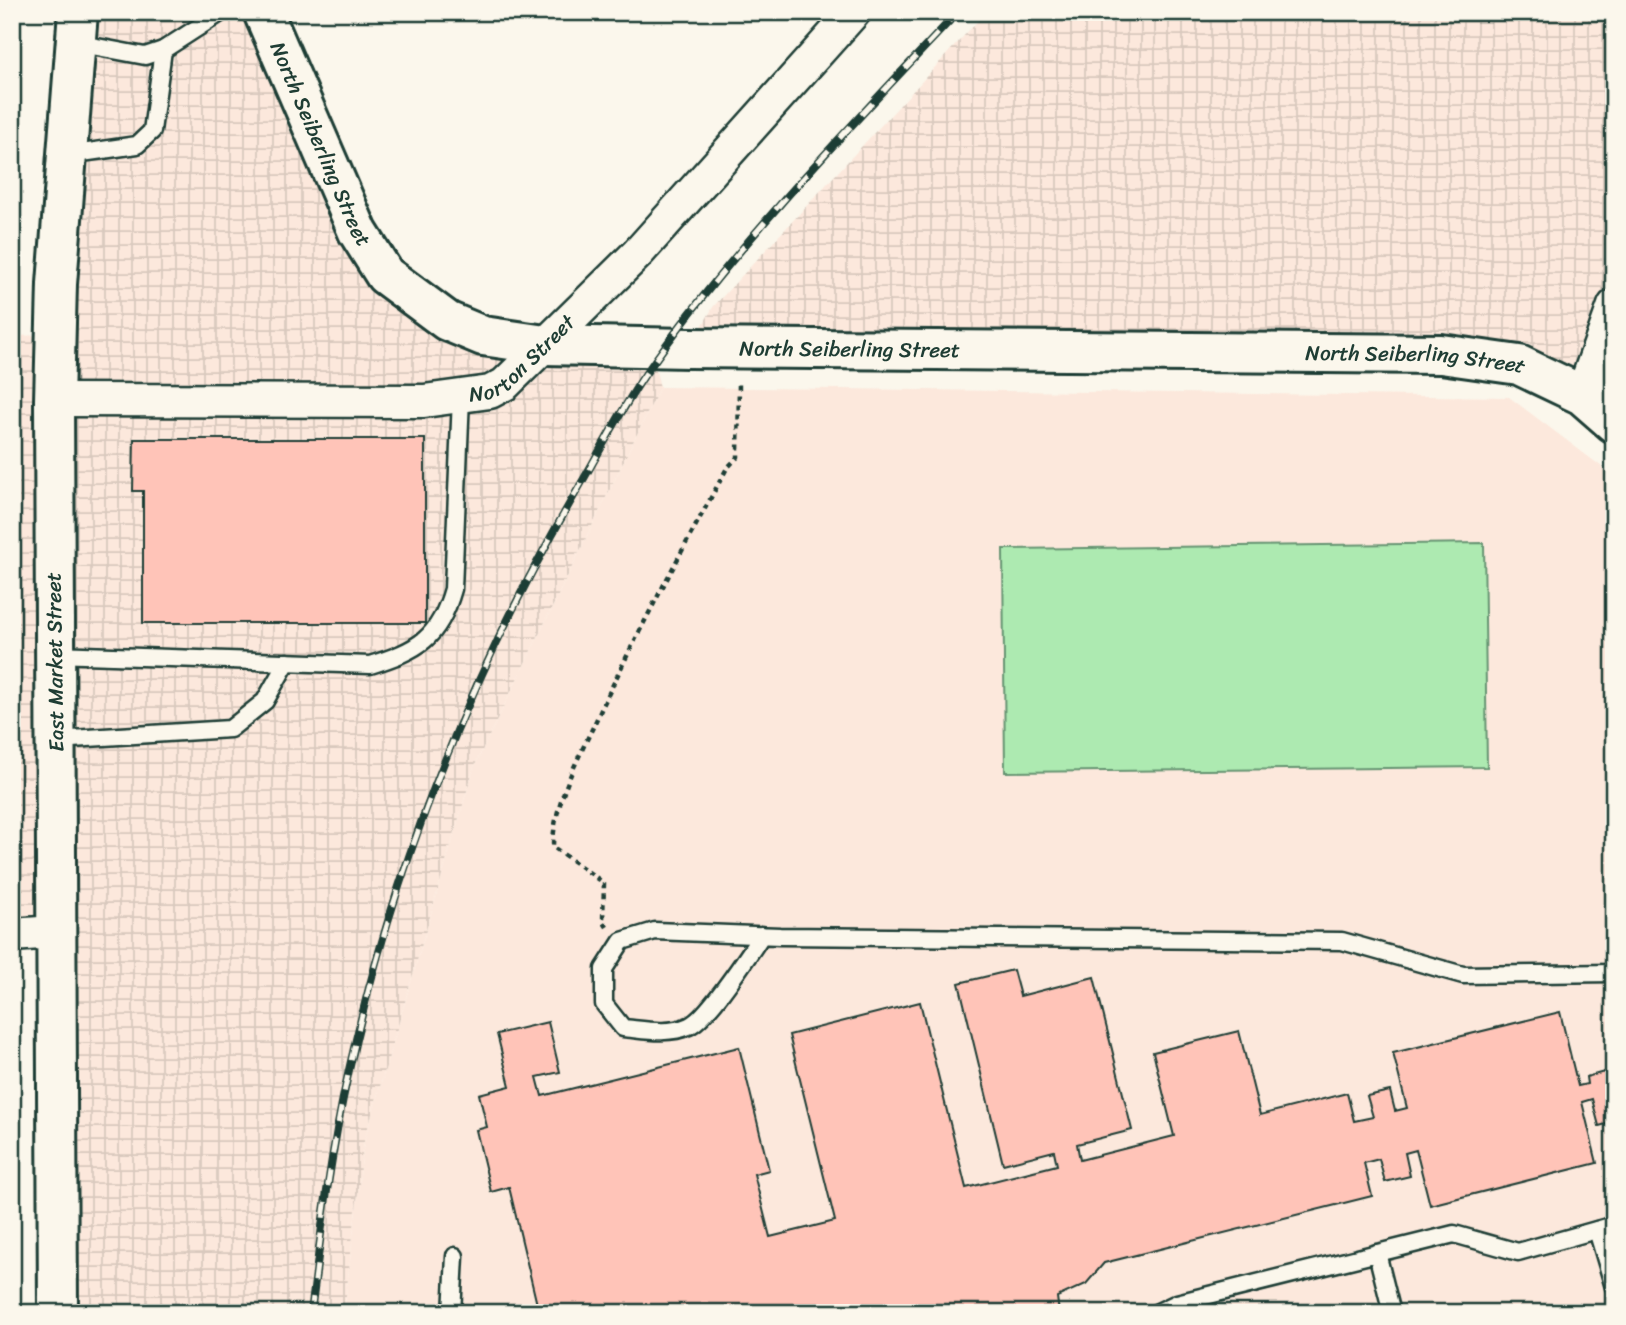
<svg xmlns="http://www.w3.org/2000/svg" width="1626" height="1325" font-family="Sriracha,sans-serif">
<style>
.built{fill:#fce8dc}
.industrial{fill:url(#industrial-grid)}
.grass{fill:#adeab1;stroke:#669472;stroke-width:2}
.building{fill:#ffc4b8;stroke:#1f3d34;stroke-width:2}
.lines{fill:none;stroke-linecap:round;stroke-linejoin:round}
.lane-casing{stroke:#1f3d34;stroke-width:21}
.street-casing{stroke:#1f3d34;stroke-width:37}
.secondary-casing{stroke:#1f3d34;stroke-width:44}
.primary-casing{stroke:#1f3d34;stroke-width:44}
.path{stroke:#1f3d34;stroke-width:4.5;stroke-dasharray:5 5;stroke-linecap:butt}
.lane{stroke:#fbf7ec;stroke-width:16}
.street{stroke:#fbf7ec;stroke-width:32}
.secondary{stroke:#fbf7ec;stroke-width:38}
.primary{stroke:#fbf7ec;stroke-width:38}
.rail-casing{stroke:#1f3d34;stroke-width:8}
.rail{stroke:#fbf7ec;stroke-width:5;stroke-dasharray:16;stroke-linecap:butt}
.labels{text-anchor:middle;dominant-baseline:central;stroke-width:5;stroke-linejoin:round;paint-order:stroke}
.street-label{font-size:21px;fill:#1f3d34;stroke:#fbf7ec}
</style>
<defs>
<pattern id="industrial-grid" width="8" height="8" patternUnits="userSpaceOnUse" patternTransform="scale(1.75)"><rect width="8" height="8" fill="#fce8dc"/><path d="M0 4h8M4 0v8" fill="none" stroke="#d8c8bd"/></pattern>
</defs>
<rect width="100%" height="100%" fill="#fbf7ec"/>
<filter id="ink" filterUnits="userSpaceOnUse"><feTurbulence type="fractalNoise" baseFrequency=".0143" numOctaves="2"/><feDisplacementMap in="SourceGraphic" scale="14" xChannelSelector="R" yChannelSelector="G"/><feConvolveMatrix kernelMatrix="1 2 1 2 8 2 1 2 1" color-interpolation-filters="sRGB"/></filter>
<g filter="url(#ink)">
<path class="built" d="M 660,387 L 1509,397 L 1614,476 L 1614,1313 L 344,1313 L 364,1141 L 474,767 Z"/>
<g class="industrial">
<path d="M 87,12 L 257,12 L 361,250 L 529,351 L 503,377 L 457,390 L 62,393 Z"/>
<path d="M 986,12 L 1614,12 L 1614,306 L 1582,395 L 1519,365 L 690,348 L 713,307 Z"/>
<path d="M 49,335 L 48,922 L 12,924 L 12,336 Z"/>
<path d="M 550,352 L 652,355 L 660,387 L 474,767 L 364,1141 L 344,1313 L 67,1313 L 65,409 L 431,408 Z"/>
</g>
<path class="grass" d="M 1484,543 L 1487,767 L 1005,772 L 1003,549 Z"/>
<g class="building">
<path d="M 134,439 L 425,439 L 425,623 L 143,623 L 143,491 L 133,491 Z"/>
<path d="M 1013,970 L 1020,996 L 1094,977 L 1132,1130 L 1077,1144 L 1080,1160 L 1174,1136 L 1153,1052 L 1239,1031 L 1260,1115 L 1347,1093 L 1354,1121 L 1373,1117 L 1367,1096 L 1390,1091 L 1395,1111 L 1407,1108 L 1393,1053 L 1560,1012 L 1578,1086 L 1587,1084 L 1586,1077 L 1608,1071 L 1614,1095 L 1614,1122 L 1599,1126 L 1592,1099 L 1582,1102 L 1597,1163 L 1430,1205 L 1416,1150 L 1405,1153 L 1410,1176 L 1385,1182 L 1379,1159 L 1364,1163 L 1372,1196 L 1104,1263 L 1086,1284 L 1057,1297 L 1059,1313 L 539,1313 L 509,1187 L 491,1192 L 476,1130 L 487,1127 L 479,1094 L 510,1086 L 497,1034 L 548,1022 L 560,1072 L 537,1077 L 542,1096 L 739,1047 L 769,1170 L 754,1174 L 770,1237 L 835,1221 L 789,1035 L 920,1002 L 966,1188 L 1057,1165 L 1054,1151 L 1003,1164 L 959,983 Z"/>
</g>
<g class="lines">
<g class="lane-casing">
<g id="lane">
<path d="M 76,43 L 145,56 L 163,50 L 222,12"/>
<path d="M 68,155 L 137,145 L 152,131 L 163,50"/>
<path d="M 55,654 L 370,665 C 418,650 439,639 453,589 L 461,397"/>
<path d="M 56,740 L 230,729 L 265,701 L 287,662"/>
<path d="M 762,935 C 748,955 708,1018 689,1026 C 668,1035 645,1030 623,1028 L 604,1004 L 604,969 L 622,941 L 655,931 L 780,936 L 1342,941 L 1463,975 L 1614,973"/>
<path d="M 1597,1230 L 1614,1287"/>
<path d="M 1377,1253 L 1392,1313"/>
<path d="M 452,1313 L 455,1256"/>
<path d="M 1156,1313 L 1177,1303 L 1454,1234 L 1518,1252 L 1614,1225"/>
</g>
</g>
<g class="street-casing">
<g id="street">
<path d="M 1582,395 L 1614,306"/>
<path d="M 1582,395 L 1614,389"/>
<path id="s1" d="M 54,400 L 424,401 L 490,392 L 505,384 L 637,254 L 854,12"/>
<path d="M 12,935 L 55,932"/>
</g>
</g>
<g class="secondary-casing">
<g id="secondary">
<path id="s2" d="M 263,12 L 358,232 L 385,275 L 447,321 L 483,336 L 545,345 L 689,348 L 1441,354 L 1519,365 L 1582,395 L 1614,423"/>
</g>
</g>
<g class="primary-casing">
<path id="primary" d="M 58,1313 L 54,400 L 57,284 L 78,12"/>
</g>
<path class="path" d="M 607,927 L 603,921 L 604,883 L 553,847 C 553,805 576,763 594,725 C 634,637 681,553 727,468 L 738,457 L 739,382"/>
<use href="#lane" class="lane"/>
<use href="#street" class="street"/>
<use href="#secondary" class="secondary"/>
<use href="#primary" class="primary"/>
<g class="rail-casing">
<path id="rail" d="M 311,1313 C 321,1231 331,1150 349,1070 C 394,866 473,669 578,489 C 600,451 621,410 646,373 C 737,243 849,128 958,12"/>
</g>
<use href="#rail" class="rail"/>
</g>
</g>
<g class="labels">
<g class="street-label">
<text stroke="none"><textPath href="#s2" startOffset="144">North Seiberling Street</textPath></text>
<text stroke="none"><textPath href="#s2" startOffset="774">North Seiberling Street</textPath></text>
<text stroke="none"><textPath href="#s1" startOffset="481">Norton Street</textPath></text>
<text stroke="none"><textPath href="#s2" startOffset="1340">North Seiberling Street</textPath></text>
<text transform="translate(55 662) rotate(-91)">East Market Street</text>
</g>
</g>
<rect width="1626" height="1325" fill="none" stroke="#fbf7ec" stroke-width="42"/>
<rect x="21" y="21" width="1584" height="1283" fill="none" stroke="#1f3d34" stroke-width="2.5" filter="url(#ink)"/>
</svg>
